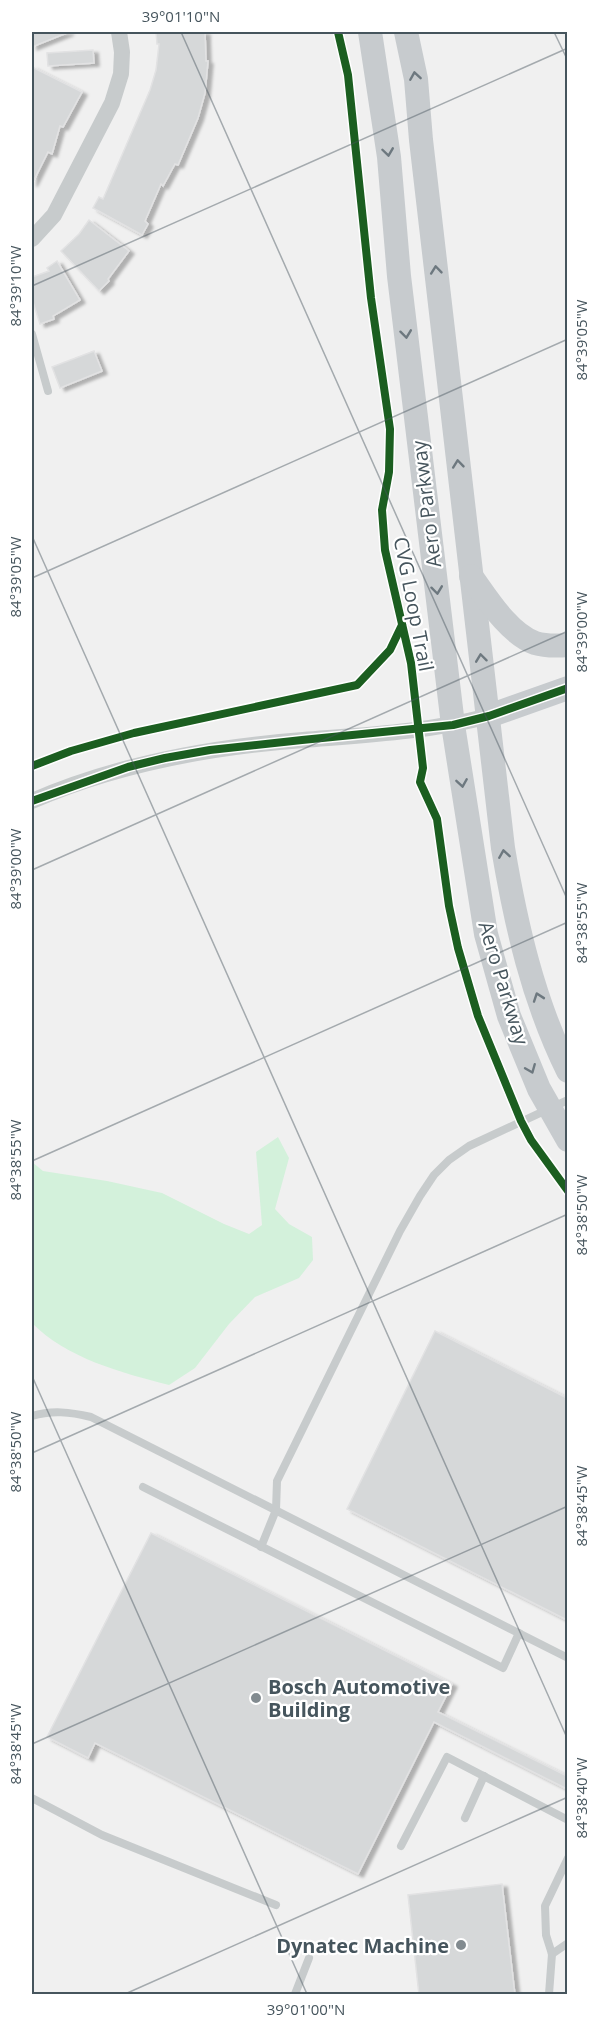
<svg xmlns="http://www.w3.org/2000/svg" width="599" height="2026" font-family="'Open Sans',sans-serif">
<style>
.green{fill:#d3f1db}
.building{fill:#d6d8d9;stroke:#e2e2e3;stroke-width:1.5;filter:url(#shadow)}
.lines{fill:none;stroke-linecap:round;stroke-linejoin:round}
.lane{stroke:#c7cbcc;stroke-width:8}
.street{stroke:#c7cbcc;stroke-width:16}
.secondary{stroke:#c7cbce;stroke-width:24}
.cycleway-casing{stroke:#fff;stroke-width:11}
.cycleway{stroke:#1b5e20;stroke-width:8}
.oneway{stroke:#6d787f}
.ticks{fill:none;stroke:#46555d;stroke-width:1.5;stroke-opacity:0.45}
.poi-dot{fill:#828b90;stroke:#fff;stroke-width:2}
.labels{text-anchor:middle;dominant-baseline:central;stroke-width:4.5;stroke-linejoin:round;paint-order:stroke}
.street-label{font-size:20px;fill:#46555d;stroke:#fff}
.poi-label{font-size:20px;font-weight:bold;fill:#46555d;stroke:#fff;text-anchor:start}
.neatline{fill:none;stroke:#46555d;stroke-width:2}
.ticks-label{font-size:15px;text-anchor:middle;fill:#46555d}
</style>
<defs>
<filter id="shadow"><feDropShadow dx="5" dy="3" stdDeviation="1.5" flood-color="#0004"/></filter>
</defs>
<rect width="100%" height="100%" fill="#f0f0f0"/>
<path class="green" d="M 278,1137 L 289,1158 L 275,1209 L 289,1224 L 312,1237 L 313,1260 L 299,1278 L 255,1297 L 229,1324 L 195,1368 L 169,1385 C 122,1373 66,1358 32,1323 L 32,1162 L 43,1171 L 107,1181 L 162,1193 L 224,1224 L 249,1234 L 262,1225 L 256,1152 Z"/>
<g class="building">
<path d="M 32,32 L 69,32 L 32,47 Z"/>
<path d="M 156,32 L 205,32 L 206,61 L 208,61 L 205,93 L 198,118 L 178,165 L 175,164 L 163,186 L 161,184 L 145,221 L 148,224 L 142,235 L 93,208 L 99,197 L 103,199 L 150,90 L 156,70 L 159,44 L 157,44 Z"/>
<path d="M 93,50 L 94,63 L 48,66 L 47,53 Z"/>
<path d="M 32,67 L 82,92 L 63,127 L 60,126 L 52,154 L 48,152 L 32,184 Z"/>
<path d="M 89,220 L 129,251 L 108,279 L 109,281 L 99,291 L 61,251 L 79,234 Z"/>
<path d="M 57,261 L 80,300 L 53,316 L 54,319 L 40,324 L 32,299 L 32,277 L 49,271 L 47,268 Z"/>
<path d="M 94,351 L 102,371 L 60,388 L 52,367 Z"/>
<path d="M 435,1331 L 567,1398 L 567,1620 L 347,1509 Z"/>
<path d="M 151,1533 L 452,1684 L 438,1712 L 567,1776 L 567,1789 L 434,1722 L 358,1874 L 95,1743 L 88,1758 L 47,1737 Z"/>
<path d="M 502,1884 L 515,1995 L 419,1995 L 408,1895 Z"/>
</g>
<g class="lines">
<g class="lane">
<path d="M 32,334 L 48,391"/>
<path d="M 32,1416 C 52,1410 70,1412 91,1417 L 568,1658"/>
<path d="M 143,1487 L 503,1668 L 519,1633"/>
<path d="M 261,1547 L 276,1510 L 277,1481 L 400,1231 L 420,1196 L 434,1175 L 449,1160 L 469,1146 L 568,1100"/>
<path d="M 32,1798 L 102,1835 L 276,1905"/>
<path d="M 465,1818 L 484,1776"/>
<path d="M 401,1846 L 447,1757 L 568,1820"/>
<path d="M 552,1954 L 568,1943"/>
<path d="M 295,1994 L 309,1958"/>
<path d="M 549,1994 L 552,1954 L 546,1935 L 545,1906 L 568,1858"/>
</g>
<g class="street">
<path d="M 32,239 L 54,215 L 112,103 L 121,74 L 122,52 L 119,32"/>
<path d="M 32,801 C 117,764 210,747 303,740 C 365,735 428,732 489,716"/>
</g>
<g class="secondary">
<path d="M 370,32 L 389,157 L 399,276 L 453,725 L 486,934 L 509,1016 L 539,1089 L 568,1140"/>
<path d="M 406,32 L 416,79 L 421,140 L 503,848 C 516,925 533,1000 568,1071"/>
<path d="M 471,576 C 487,598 508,633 535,643 C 545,646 557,646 568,645"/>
<path d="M 489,716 L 568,688"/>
</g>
<g class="cycleway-casing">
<g id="cycleway">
<path d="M 338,32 L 348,75 L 371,298 L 390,429 L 389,472 L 382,510 L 385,550 L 411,663 L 423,768 L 420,782 L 437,819 L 449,906 L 458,948 L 478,1016 L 521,1121 L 531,1140 L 568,1191"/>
<path d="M 32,766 L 71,751 L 134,733 L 357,685 L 390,650 L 402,625"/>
<path d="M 32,801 L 128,767 L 165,758 L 210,750 L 302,740 L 453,725 L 489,716 L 568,688"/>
</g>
</g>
<use href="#cycleway" class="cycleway"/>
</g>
<defs><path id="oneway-chevron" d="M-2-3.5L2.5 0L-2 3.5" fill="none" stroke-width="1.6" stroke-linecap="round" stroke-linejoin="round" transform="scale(1.5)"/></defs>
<g class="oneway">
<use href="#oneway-chevron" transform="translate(415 76) rotate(-99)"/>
<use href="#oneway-chevron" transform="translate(388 152) rotate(82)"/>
<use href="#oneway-chevron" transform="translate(436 270) rotate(-96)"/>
<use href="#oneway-chevron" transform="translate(406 334) rotate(83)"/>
<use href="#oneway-chevron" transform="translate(458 464) rotate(-96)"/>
<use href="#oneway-chevron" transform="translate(437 590) rotate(83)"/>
<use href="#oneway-chevron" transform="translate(481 658) rotate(-97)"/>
<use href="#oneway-chevron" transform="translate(462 783) rotate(81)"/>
<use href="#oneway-chevron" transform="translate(504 854) rotate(-99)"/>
<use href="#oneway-chevron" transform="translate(538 997) rotate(-109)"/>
<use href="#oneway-chevron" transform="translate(531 1069) rotate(68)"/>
</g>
<path class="ticks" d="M 181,32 L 568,901M 554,32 L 568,61M 32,286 L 568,48M 32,536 L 568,1740M 32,578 L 568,339M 32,870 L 568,631M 32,1161 L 568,922M 32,1376 L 307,1994M 32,1453 L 568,1214M 32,1744 L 568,1506M 125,1994 L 568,1797"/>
<g class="poi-dot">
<circle cx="256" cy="1698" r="6"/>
<circle cx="461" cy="1945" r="6"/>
</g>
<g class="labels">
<g class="street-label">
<text transform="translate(426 504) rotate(-97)">Aero Parkway</text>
<text transform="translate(414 604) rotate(79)">CVG Loop Trail</text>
<text transform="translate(504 983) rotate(73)">Aero Parkway</text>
</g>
<g class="poi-label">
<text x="268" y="1686">Bosch Automotive<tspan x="268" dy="23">Building</tspan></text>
<text x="449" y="1945" text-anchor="end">Dynatec Machine</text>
</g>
</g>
<rect width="599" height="2026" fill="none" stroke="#ffffff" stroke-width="66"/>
<rect x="33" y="33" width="533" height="1960" class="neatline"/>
<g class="ticks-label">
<text x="181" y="22">39°01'10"N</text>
<text transform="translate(16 286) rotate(-90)" y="5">84°39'10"W</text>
<text transform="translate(582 340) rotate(-90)" y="5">84°39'05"W</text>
<text transform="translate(16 577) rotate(-90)" y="5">84°39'05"W</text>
<text transform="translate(582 632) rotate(-90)" y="5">84°39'00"W</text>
<text transform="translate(16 869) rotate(-90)" y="5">84°39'00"W</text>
<text transform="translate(582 923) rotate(-90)" y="5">84°38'55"W</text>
<text transform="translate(16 1160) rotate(-90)" y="5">84°38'55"W</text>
<text transform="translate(582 1215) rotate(-90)" y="5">84°38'50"W</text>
<text transform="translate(16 1452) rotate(-90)" y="5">84°38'50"W</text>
<text transform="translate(582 1506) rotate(-90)" y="5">84°38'45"W</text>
<text transform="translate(16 1744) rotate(-90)" y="5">84°38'45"W</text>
<text transform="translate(582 1798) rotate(-90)" y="5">84°38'40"W</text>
<text x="306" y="2015">39°01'00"N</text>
</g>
</svg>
